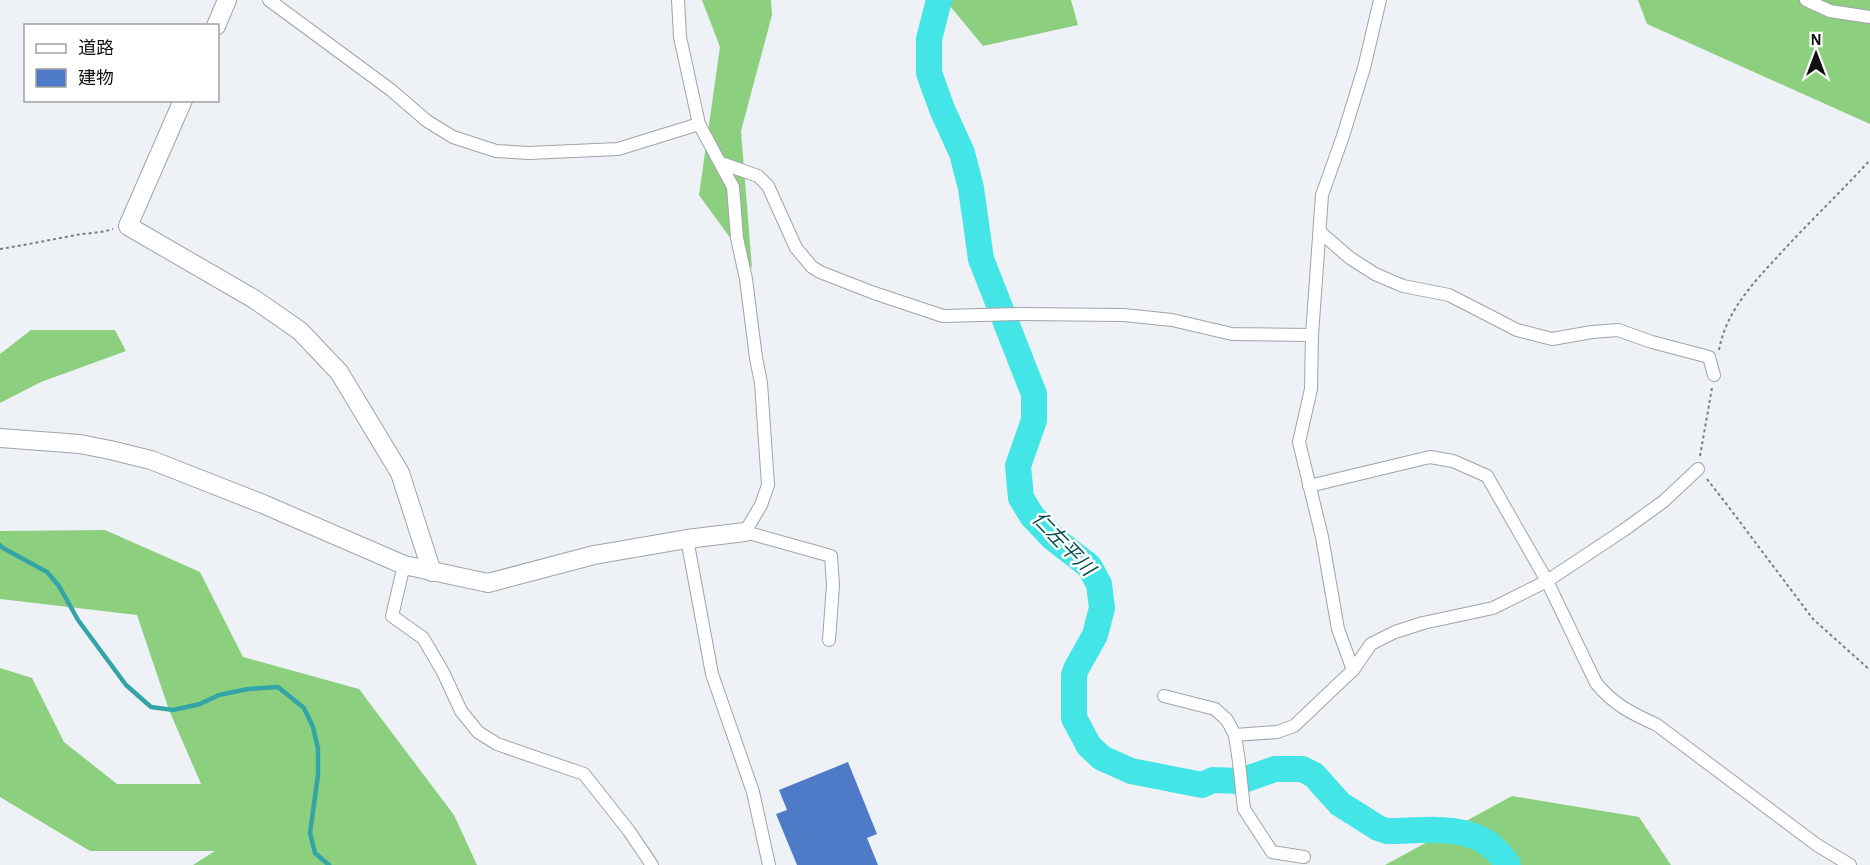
<svg xmlns="http://www.w3.org/2000/svg" width="1870" height="865" font-family="'Alegreya Sans','Noto Sans JP',sans-serif">
<style>
.forest{fill:#8ccf7f}
.lines{fill:none;stroke-linecap:round;stroke-linejoin:round}
.stream{stroke:#34a5a7;stroke-width:4.5}
.river{stroke:#44e5e7;stroke-width:26}
.building{fill:#4e7ac7}
.street-casing{stroke:#a0a3a8;stroke-width:14}
.secondary-casing{stroke:#a0a3a8;stroke-width:20}
.path{stroke:#7a7d80;stroke-width:2;stroke-dasharray:3 3;stroke-linecap:butt}
.street{stroke:#fff;stroke-width:12}
.secondary{stroke:#fff;stroke-width:18}
.labels{text-anchor:middle;dominant-baseline:central;stroke-width:5;stroke-linejoin:round;paint-order:stroke}
.water-label{font-size:20px;font-style:italic;fill:#044d4e;stroke:#fff}
</style>
<rect width="100%" height="100%" fill="#eef2f7"/>
<g class="forest">
<path d="M 702,0 L 771,0 L 772,15 L 741,131 L 752,268 L 699,195 L 720,47 Z"/>
<path d="M 945,0 L 1071,0 L 1078,25 L 983,46 Z"/>
<path d="M 1638,0 L 1870,0 L 1870,124 L 1647,24 Z"/>
<path d="M 31,330 L 115,330 L 126,351 L 41,382 L 0,403 L 0,354 Z"/>
<path d="M 105,530 L 200,572 L 243,657 L 359,689 L 454,815 L 477,865 L 193,865 L 215,851 L 90,851 L 0,797 L 0,668 L 32,678 L 64,742 L 117,784 L 201,784 L 169,710 L 137,615 L 0,599 L 0,531 Z"/>
<path d="M 1512,796 L 1639,817 L 1671,865 L 1385,865 Z"/>
</g>
<g class="lines">
<path class="stream" d="M 0,545 L 3,548 L 47,572 L 59,586 L 78,620 L 126,685 L 151,707 L 173,710 L 200,704 L 219,695 L 248,689 L 278,687 L 304,708 L 313,727 L 318,749 L 318,775 L 310,833 L 315,853 L 329,865"/>
<path class="river" d="M 939,0 L 929,39 L 929,73 L 942,109 L 962,153 L 971,188 L 981,259 L 1034,394 L 1034,420 L 1018,466 L 1021,498 L 1032,516 L 1053,538 L 1089,566 L 1099,584 L 1102,608 L 1095,635 L 1076,669 L 1074,675 L 1074,718 L 1089,746 L 1102,758 L 1131,771 L 1202,785 L 1213,780 L 1241,781 L 1275,769 L 1302,769 L 1314,775 L 1340,804 L 1378,828 L 1387,831 C 1432,831 1481,820 1508,865"/>
</g>
<path class="building" d="M 848,762 L 877,834 L 867,838 L 878,865 L 797,865 L 776,814 L 787,810 L 779,790 Z"/>
<g class="lines">
<g class="street-casing">
<g id="street">
<path d="M 269,0 L 391,90 L 427,121 L 453,137 L 496,151 L 529,153 L 618,149 L 699,124"/>
<path d="M 678,0 L 680,37 L 699,124 L 733,187 L 737,238 L 746,279 L 756,358 L 761,383 L 768,485 L 761,505 L 745,532 L 831,556 L 833,585 L 829,640"/>
<path d="M 1806,0 L 1830,11 L 1870,17"/>
<path d="M 721,163 L 758,176 L 768,186 L 796,248 L 812,267 L 820,272 L 874,293 L 943,316 L 1019,314 L 1124,315 L 1172,320 L 1232,334 L 1312,335"/>
<path d="M 1320,232 L 1350,258 L 1375,274 L 1403,286 L 1449,295 L 1517,330 L 1552,339 L 1592,332 L 1618,330 L 1652,342 L 1709,357 L 1714,375"/>
<path d="M 1309,486 L 1430,457 L 1453,461 L 1487,476 L 1547,581 L 1596,683 C 1614,705 1631,713 1657,725 L 1817,845 L 1850,865"/>
<path d="M 687,539 L 712,674 L 753,792 L 769,865"/>
<path d="M 404,565 L 392,616 L 423,638 L 443,672 L 461,711 L 478,732 L 497,744 L 584,774 L 629,831 L 652,865"/>
<path d="M 1353,670 L 1338,629 L 1322,537 L 1299,442 L 1311,389 L 1312,335 L 1322,195 L 1343,136 L 1364,68 L 1380,0"/>
<path d="M 1164,696 L 1215,709 L 1227,720 L 1235,735"/>
<path d="M 1304,857 L 1272,852 L 1244,809 L 1239,762 L 1235,735 L 1277,732 L 1294,726 L 1353,670 L 1371,644 L 1395,632 L 1423,623 L 1493,608 L 1547,581 L 1624,530 L 1664,501 L 1698,469"/>
</g>
</g>
<g class="secondary-casing">
<g id="secondary">
<path d="M 216,26 L 227,0"/>
<path d="M 183,100 L 128,226 L 254,299 L 300,331 L 339,372 L 400,473 L 432,572"/>
<path d="M 0,438 L 80,444 L 110,450 L 151,460 L 263,504 L 404,565 L 488,583 L 594,555 L 687,539 L 745,532"/>
</g>
</g>
<g class="path">
<path d="M 0,249 C 25,245 50,240 76,235 C 88,233 101,233 113,229"/>
<path d="M 1719,350 C 1726,311 1754,282 1780,254 C 1809,222 1841,192 1870,160"/>
<path d="M 1700,456 L 1712,388"/>
<path d="M 1707,479 L 1731,510 L 1813,619 L 1870,670"/>
</g>
<use href="#street" class="street"/>
<use href="#secondary" class="secondary"/>
</g>
<g class="labels">
<g class="water-label">
<text transform="translate(1063 544) rotate(46)">仁左平川</text>
</g>
</g>
<rect x="24" y="24" width="195" height="78" fill="#ffffff" stroke="#9fa0a1" stroke-width="1.5"/>
<rect x="36" y="44" width="30" height="9" fill="#ffffff" stroke="#9fa0a1" stroke-width="1.5"/>
<text x="78" y="54" font-size="18" fill="#101113">道路</text>
<rect x="36" y="69" width="30" height="18" fill="#4e7ac7" stroke="#9fa0a1" stroke-width="1.5"/>
<text x="78" y="84" font-size="18" fill="#101113">建物</text>
<g transform="translate(1816 54)" stroke="#ffffff" stroke-width="4.5" paint-order="stroke">
<path d="M0-4.5L10 22L0 15L-10 22Z" fill="#101113"/>
<text y="-9" font-size="16" font-weight="bold" text-anchor="middle" fill="#101113">N</text>
</g>
</svg>
